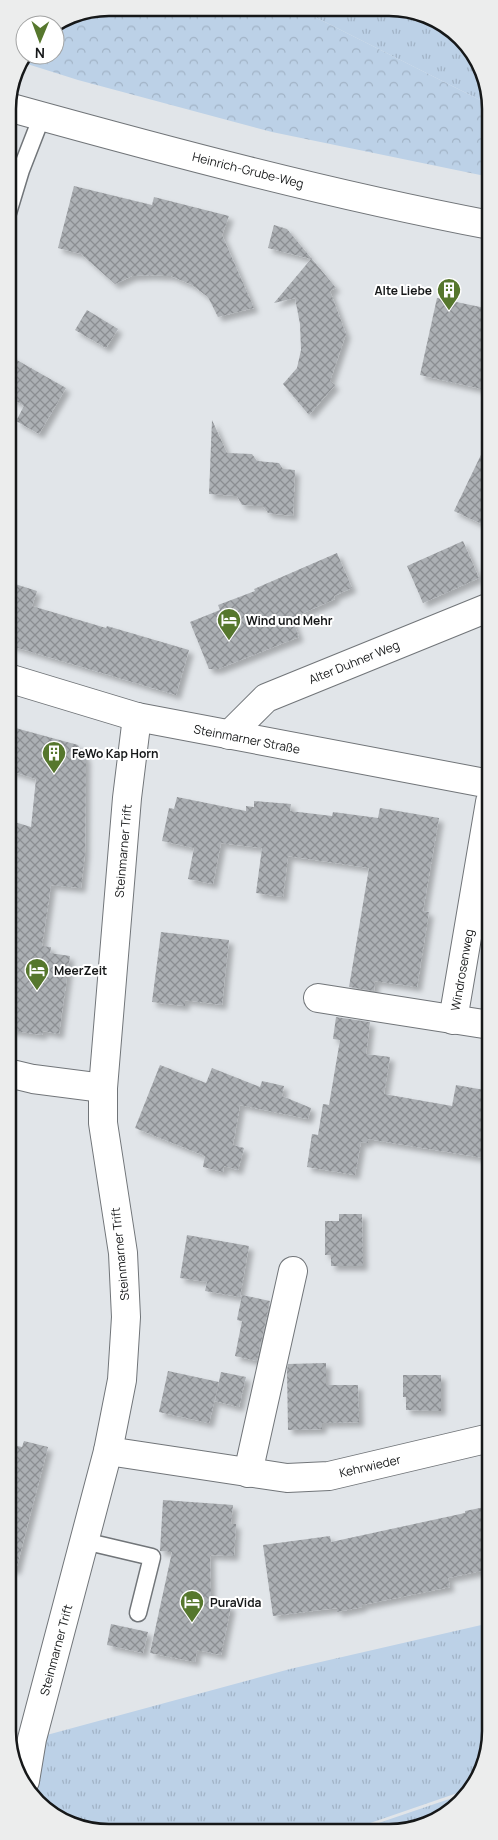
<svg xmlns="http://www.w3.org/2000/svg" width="498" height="1840" font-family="Manrope,sans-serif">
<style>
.grass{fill:url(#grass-tufts)}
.forest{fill:url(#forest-crowns)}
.building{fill:url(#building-cross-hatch);filter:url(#shadow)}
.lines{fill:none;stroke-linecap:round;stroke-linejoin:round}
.lane-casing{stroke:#717579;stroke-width:19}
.street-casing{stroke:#717579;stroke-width:30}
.secondary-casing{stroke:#717579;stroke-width:30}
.lane{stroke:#fff;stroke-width:16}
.street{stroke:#fff;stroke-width:28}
.secondary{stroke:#fff;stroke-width:28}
.labels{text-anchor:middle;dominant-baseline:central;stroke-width:4;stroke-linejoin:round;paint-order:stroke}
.street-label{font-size:12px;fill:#161819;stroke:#fff}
.poi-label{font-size:12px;font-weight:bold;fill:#161819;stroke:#fff;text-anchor:start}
.rim{fill:none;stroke:#161819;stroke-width:2.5}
</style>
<defs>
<pattern id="grass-tufts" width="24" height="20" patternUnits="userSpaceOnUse" patternTransform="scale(1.25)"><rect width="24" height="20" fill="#bcd1e7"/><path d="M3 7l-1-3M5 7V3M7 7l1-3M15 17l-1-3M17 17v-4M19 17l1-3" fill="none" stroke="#a1b3c6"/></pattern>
<pattern id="forest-crowns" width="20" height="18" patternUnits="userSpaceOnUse" patternTransform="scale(1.25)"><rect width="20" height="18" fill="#bcd1e7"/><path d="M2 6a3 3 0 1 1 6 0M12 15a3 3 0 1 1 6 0" fill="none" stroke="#a1b3c6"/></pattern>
<pattern id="building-cross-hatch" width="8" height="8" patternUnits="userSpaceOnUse" patternTransform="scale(1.25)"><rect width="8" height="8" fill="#acb0b4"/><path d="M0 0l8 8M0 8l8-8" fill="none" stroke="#8b8e92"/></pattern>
<filter id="shadow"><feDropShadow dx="4.5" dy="4.5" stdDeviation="2.5" flood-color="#0004"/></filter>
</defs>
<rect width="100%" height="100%" fill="#e1e5e9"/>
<g class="grass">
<path d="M 299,9 L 409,10 L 461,38 L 490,96 L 490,105 Z"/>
<path d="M 490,1623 L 490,1737 L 469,1789 L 347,1831 L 89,1830 L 33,1798 L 25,1781 L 32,1739 L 290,1669 Z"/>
<path d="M 467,1793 L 465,1798 L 434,1822 L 402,1832 L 355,1831 Z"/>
</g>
<path class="forest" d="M 109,8 L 299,9 L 490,105 L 490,177 L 272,132 L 78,80 L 21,62 L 26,55 L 55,55 L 55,26 L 71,15 Z"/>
<g class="building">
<path d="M 74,186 L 152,205 L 154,197 L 229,216 L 222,235 L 254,308 L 218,317 L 208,297 L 192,285 L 171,276 L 150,275 L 132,276 L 115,284 L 81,254 L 58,248 Z"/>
<path d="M 274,225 L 287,229 L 336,288 L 330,291 L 346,334 L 330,381 L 335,385 L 309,415 L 283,384 L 297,368 L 301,350 L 300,324 L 295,298 L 274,303 L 311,259 L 268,248 Z"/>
<path d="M 437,298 L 490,309 L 490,391 L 420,375 Z"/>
<path d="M 87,310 L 118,329 L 106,348 L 75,330 Z"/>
<path d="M 8,355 L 66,388 L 39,434 L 16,421 L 24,406 L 8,396 Z"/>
<path d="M 212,420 L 227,453 L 252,454 L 257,461 L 279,463 L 283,469 L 295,470 L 293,516 L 268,513 L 263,506 L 242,505 L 237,496 L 209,494 Z"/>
<path d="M 490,436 L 490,528 L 454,511 Z"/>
<path d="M 463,541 L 479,578 L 423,603 L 407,566 Z"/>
<path d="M 337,553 L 352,588 L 334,596 L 335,599 L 292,618 L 299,637 L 218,669 L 209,669 L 190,622 L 220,610 L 218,605 L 255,591 L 254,589 Z"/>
<path d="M 15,584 L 37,591 L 32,606 L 106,628 L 107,626 L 189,650 L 176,695 L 8,645 L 8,609 Z"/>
<path d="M 8,726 L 78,745 L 86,758 L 85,853 L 81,888 L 51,885 L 42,946 L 51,947 L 50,953 L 70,956 L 59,1034 L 43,1031 L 42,1035 L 8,1030 L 8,867 L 14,844 L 8,843 L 8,820 L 31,827 L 36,779 L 8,770 Z"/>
<path d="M 177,797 L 246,811 L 246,806 L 254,807 L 254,801 L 291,804 L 290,811 L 332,816 L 333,812 L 378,818 L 380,808 L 439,818 L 423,911 L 429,912 L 417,987 L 375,981 L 374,991 L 349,987 L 369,868 L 288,856 L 283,897 L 256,893 L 262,848 L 221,843 L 213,884 L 188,879 L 194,848 L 162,841 L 169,808 L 174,809 Z"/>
<path d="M 161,932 L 229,940 L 222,1005 L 185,1000 L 185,1006 L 152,1002 Z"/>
<path d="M 336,1017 L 370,1022 L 366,1054 L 390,1057 L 384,1094 L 452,1106 L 456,1085 L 490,1091 L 490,1159 L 368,1139 L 368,1143 L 361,1142 L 355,1175 L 307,1167 L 312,1134 L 318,1135 L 323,1104 L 329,1105 L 340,1040 L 333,1039 Z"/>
<path d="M 160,1065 L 206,1083 L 212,1068 L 260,1087 L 262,1081 L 284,1086 L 282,1096 L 311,1108 L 308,1119 L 240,1105 L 233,1145 L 244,1148 L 238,1170 L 224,1166 L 223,1172 L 203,1167 L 205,1156 L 135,1128 Z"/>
<path d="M 339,1214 L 362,1214 L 363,1266 L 331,1266 L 331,1255 L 325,1255 L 325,1221 L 339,1221 Z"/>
<path d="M 187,1235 L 249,1246 L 240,1297 L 205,1291 L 207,1282 L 180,1278 Z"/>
<path d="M 242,1295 L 270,1301 L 257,1361 L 235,1356 L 242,1321 L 237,1320 Z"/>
<path d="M 326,1363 L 326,1385 L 358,1385 L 359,1422 L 322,1423 L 322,1429 L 288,1430 L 287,1370 L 288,1364 Z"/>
<path d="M 168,1371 L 219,1382 L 209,1423 L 159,1412 Z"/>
<path d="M 221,1372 L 246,1377 L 239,1407 L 215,1401 Z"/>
<path d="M 403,1375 L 441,1375 L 441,1411 L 406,1410 L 406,1397 L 403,1397 Z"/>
<path d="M 24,1441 L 48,1447 L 16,1570 L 8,1569 L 8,1444 L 22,1447 Z"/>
<path d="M 163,1500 L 233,1505 L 231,1524 L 236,1524 L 234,1556 L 210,1555 L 211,1601 L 231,1606 L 221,1655 L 197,1650 L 195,1662 L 150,1653 L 172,1552 L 160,1551 Z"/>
<path d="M 490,1506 L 490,1569 L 448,1578 L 450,1587 L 362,1605 L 362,1607 L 337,1612 L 337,1608 L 273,1616 L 263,1545 L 330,1536 L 331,1542 L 465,1513 L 465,1511 Z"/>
<path d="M 111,1624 L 148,1632 L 143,1653 L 107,1645 Z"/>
</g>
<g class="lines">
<g class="lane-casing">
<g id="lane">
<path d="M 8,213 L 21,170 L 42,116"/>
<path d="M 84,1541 L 152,1557 L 138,1613"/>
</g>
</g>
<g class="street-casing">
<g id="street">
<path d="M 8,678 L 137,717 L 490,784"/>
<path d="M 229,735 L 266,698 L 490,607"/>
<path d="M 318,998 L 490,1025"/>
<path d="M 453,1020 L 490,802"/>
<path d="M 8,1073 L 33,1079 L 103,1088"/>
<path d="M 108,1451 L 287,1478 L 329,1476 L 490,1438"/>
<path d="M 248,1473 L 293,1271"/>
<path d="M 25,1781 L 32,1739 L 108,1451 L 122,1380 L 126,1317 L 123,1253 L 103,1123 L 103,1088 L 127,798 L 137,717"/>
</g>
</g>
<g class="secondary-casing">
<path id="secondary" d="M 8,107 C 167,151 327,194 490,225"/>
</g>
<use href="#lane" class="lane"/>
<use href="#street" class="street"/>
<use href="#secondary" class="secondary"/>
</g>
<defs>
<g id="building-pin" transform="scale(1.25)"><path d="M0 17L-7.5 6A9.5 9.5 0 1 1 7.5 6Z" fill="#56772d" stroke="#fff"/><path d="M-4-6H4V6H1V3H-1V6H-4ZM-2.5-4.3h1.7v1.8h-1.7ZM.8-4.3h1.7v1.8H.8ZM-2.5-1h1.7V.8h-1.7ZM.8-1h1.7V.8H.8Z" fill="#fff"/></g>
<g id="hotel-pin" transform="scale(1.25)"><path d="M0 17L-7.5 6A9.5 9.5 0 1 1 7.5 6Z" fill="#56772d" stroke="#fff"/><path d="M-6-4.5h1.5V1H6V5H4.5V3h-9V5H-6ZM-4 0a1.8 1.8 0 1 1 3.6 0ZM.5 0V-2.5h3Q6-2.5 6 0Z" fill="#fff"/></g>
</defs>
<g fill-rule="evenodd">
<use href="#building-pin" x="449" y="290"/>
<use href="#hotel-pin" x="229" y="620"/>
<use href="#building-pin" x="54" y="753"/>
<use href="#hotel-pin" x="37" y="970"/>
<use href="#hotel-pin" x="192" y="1602"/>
</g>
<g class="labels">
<g class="street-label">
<text transform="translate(248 170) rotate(14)">Heinrich-Grube-Weg</text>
<text transform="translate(354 662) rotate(-22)">Alter Duhner Weg</text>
<text transform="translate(247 739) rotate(11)">Steinmarner Straße</text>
<text transform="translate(123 851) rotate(-85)">Steinmarner Trift</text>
<text transform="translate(462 970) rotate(-80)">Windrosenweg</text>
<text transform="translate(120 1254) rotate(-96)">Steinmarner Trift</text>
<text transform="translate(370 1466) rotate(-13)">Kehrwieder</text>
<text transform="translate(56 1650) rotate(-75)">Steinmarner Trift</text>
</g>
<g class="poi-label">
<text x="432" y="290" text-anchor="end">Alte Liebe</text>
<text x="246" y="620">Wind und Mehr</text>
<text x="72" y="753">FeWo Kap Horn</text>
<text x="54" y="970">MeerZeit</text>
<text x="210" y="1602">PuraVida</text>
</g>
</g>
<path d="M0 0H498V1840H0ZM109 16H389A93 93 0 0 1 482 109V1731A93 93 0 0 1 389 1824H109A93 93 0 0 1 16 1731V109A93 93 0 0 1 109 16Z" fill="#eceded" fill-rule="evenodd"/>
<path class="rim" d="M109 16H389A93 93 0 0 1 482 109V1731A93 93 0 0 1 389 1824H109A93 93 0 0 1 16 1731V109A93 93 0 0 1 109 16Z"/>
<g transform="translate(40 40) rotate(181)"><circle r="24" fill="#ffffff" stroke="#a2a3a3"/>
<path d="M0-4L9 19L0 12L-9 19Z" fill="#56772d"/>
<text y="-8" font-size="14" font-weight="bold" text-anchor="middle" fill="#161819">N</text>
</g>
</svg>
